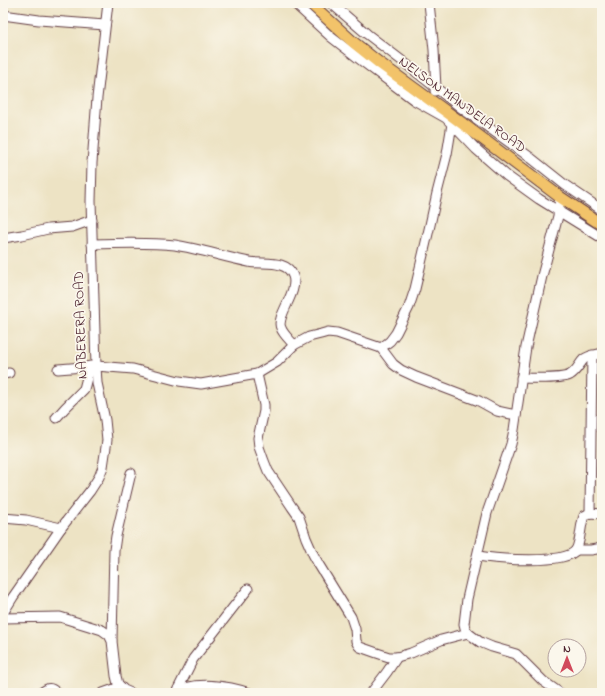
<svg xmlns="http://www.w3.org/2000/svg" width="605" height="696" font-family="'Indie Flower',sans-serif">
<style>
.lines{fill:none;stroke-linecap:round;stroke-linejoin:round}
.minor-casing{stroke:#623c42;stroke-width:11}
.major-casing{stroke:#623c42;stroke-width:13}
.minor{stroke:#fff;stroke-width:9}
.major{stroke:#f2c36a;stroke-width:11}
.labels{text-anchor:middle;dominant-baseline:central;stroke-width:3.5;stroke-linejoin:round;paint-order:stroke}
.street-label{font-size:14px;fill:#4a1f2b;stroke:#fbf7ec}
</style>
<rect width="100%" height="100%" fill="#fbf7ec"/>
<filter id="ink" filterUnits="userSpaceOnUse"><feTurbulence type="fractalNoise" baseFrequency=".025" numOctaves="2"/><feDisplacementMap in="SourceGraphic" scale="8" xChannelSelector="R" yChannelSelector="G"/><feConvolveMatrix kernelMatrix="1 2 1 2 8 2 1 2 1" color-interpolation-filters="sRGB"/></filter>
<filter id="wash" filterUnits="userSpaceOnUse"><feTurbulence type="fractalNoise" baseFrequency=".012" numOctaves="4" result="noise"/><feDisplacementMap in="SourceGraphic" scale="16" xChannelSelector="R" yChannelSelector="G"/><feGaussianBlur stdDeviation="0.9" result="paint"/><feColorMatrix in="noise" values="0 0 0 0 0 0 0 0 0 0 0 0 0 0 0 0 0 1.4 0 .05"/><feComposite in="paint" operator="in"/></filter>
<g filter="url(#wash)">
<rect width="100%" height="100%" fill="#ede3c4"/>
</g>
<g filter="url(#ink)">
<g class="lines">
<g class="minor-casing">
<g id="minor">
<path d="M 294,3 L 331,37 L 362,61 L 414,100 L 446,118 L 476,149 L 507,176 L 539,199 L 602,238"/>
<path d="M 331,3 L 367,34 L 401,60 L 460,107 L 531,158 L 565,185 L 602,210"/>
<path d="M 429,3 L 434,50 L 436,88 L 435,91"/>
<path d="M 3,15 L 39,20 L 105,25"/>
<path d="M 3,238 L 22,235 L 48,229 L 72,227 L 92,220"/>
<path d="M 92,244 C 120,243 147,242 175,245 C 200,249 224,257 249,262 C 263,265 287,259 293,276 C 299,292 275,317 281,328 C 283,334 290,340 294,345"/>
<path d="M 381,348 L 393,364 L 401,370 L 416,377 L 479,401 L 497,411 L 516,415"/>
<path d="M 58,369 L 96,366 L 133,369 L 179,381 L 201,384 L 257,374 L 277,362 L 294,345 L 309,337 L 321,334 L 328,332 L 337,333 L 381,348 L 390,341 L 396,333 L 409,307 L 415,289 L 430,225 L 437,193 L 447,154 L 452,124"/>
<path d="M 3,374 L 9,373"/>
<path d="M 257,374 L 264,405 L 264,411 L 258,438 L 259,447 L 264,461 L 268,471 L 292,507 L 299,517 L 306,538 L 313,554 L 319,565 L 351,617 L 355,629 L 356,641 L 358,645 L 360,647 L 377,653 L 389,657 L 397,657 L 411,653 L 441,640 L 468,633"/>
<path d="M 521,378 C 532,378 560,380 570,375 C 577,371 579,364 584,359 C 589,355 596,355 602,353"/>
<path d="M 56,418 L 65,408 L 84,389 L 90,366"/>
<path d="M 590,513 L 592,355"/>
<path d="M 3,518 L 26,520 L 61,528"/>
<path d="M 576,550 L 591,550 L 602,548"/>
<path d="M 478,556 C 496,559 565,565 576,550 C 581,541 580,526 584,516 L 590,513 L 602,514"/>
<path d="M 3,613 L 13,597 L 61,528 L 90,491 L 99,477 L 103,467 L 107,440 L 105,420 L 97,383 L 96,366 L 91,201 L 92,163 L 97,98 L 108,3"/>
<path d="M 3,618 L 60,617 L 102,630 L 109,635 L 112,641 L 116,676 L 118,684 L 124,690 L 131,693"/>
<path d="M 112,640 L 114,550 L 116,536 L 131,473"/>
<path d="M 177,691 L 193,659 L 235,605 L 248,589"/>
<path d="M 41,693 C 48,687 51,687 57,693"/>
<path d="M 103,693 L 120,687"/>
<path d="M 176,693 C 192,680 230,686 249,693"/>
<path d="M 371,693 L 387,672 L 397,657"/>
<path d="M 560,693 L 543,681 L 516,654 L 492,647 L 480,642 L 468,633 L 465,628 L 464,624 L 467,599 L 487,513 L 511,444 L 514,430 L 526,347 L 542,276 L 558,216 L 560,197"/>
</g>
</g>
<g class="major-casing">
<path id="major" d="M 310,3 L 353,42 L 378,62 L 455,118 L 560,197 L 602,225"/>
</g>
<use href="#minor" class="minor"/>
<use href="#major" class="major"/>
</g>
</g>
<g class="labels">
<g class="street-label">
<text transform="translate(462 105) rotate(36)">NELSON MANDELA ROAD</text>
<text transform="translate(81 325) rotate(-92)">NABERERA ROAD</text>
</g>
</g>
<rect width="605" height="696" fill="none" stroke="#fbf7ec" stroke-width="16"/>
<g transform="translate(567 658)"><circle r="19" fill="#fbf7ec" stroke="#b4a19f"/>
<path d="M0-3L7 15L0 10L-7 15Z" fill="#d1495b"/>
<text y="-6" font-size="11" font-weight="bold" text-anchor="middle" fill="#4a1f2b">N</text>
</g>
</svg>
